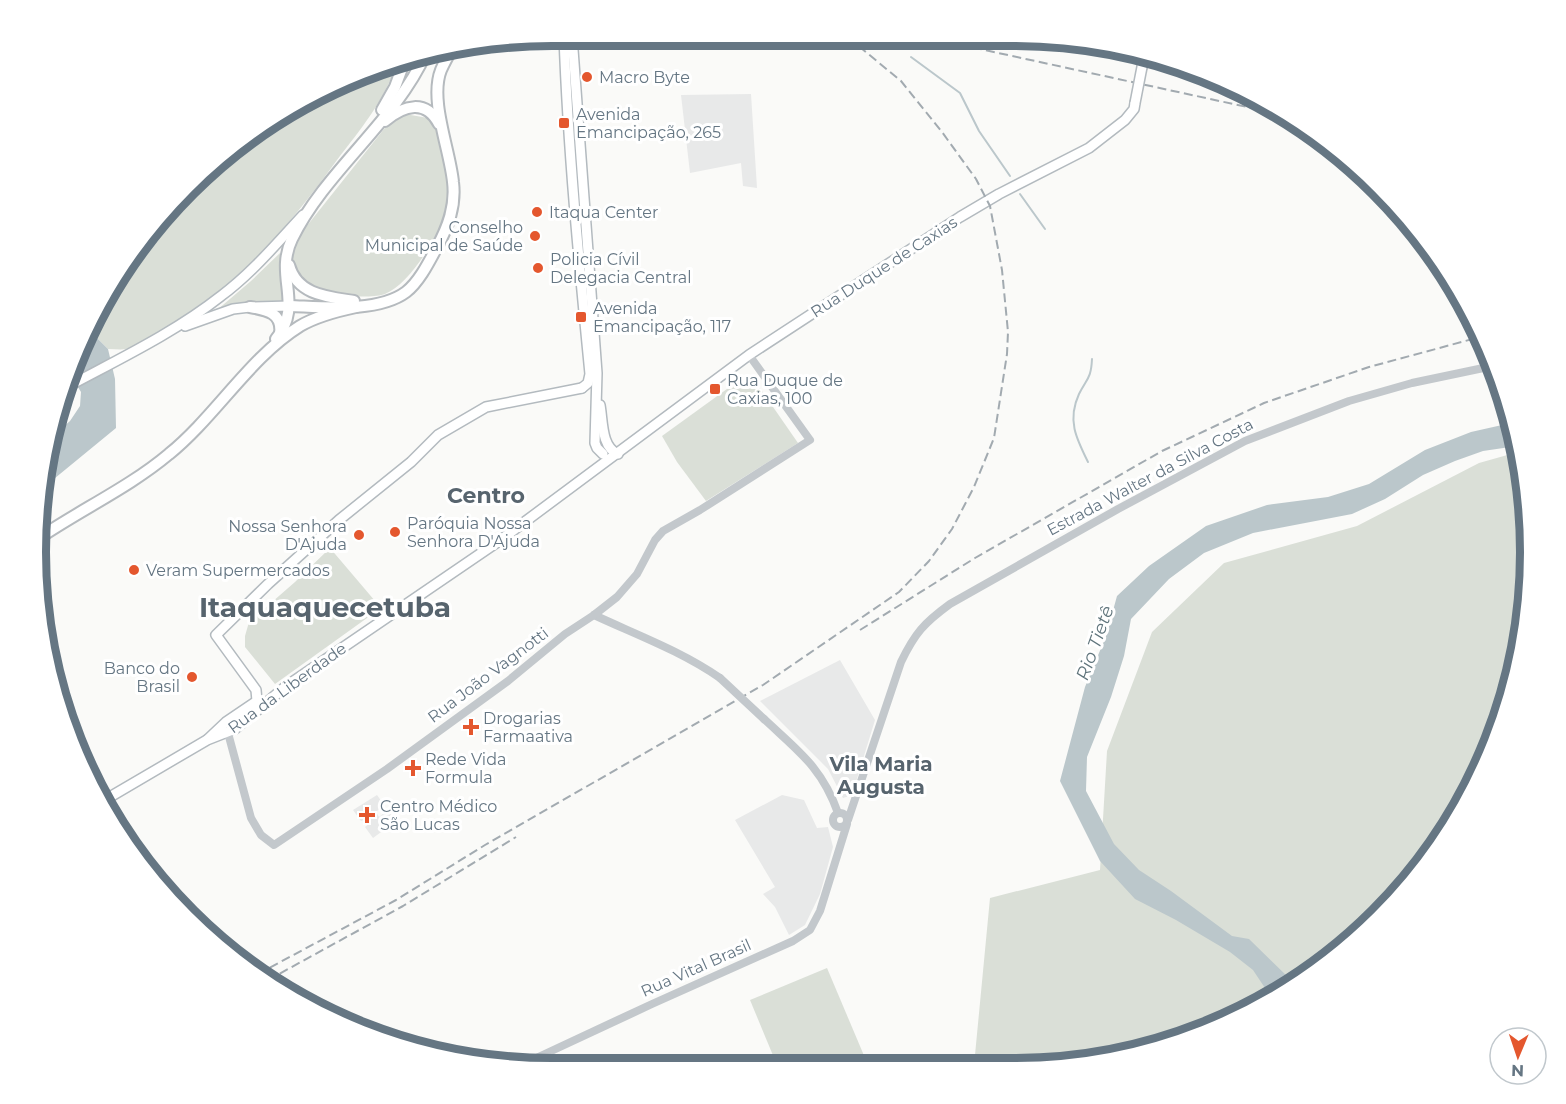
<svg xmlns="http://www.w3.org/2000/svg" width="1566" height="1104" font-family="Montserrat,sans-serif">
<style>
.built{fill:#e8e9e9}
.green{fill:#dadfd7}
.water{fill:#bbc7cb}
.lines{fill:none;stroke-linecap:round;stroke-linejoin:round}
.stream{stroke:#bbc7cb;stroke-width:2}
.secondary-casing{stroke:#b3babf;stroke-width:12}
.primary-casing{stroke:#b5babe;stroke-width:14}
.tertiary{stroke:#c3c8cc;stroke-width:8}
.secondary{stroke:#fff;stroke-width:9}
.primary{stroke:#fff;stroke-width:10}
.rail{stroke:#a2aab0;stroke-width:2;stroke-dasharray:9 4.5;stroke-linecap:butt}
.secondary-bridge-casing{stroke:#b3babf;stroke-width:12;stroke-linecap:butt}
.tertiary-bridge{stroke:#c3c8cc;stroke-width:8}
.secondary-bridge{stroke:#fff;stroke-width:9}
.poi-dot{fill:#e4572e;stroke:#fff;stroke-width:2}
.labels{text-anchor:middle;dominant-baseline:central;stroke-width:6;stroke-linejoin:round;paint-order:stroke}
.poi-label{font-size:16px;fill:#657683;stroke:#fff;text-anchor:start}
.street-label{font-size:16px;fill:#657683;stroke:#fff}
.water-label{font-size:18px;font-style:italic;fill:#60757c;stroke:#fff}
.quarter-label{font-size:20px;font-weight:bold;fill:#57646e;stroke:#fff}
.district-label{font-size:22px;font-weight:bold;fill:#57646e;stroke:#fff}
.town-label{font-size:28px;font-weight:bold;fill:#57646e;stroke:#fff}
.rim{fill:none;stroke:#657683;stroke-width:8}
</style>
<rect width="100%" height="100%" fill="#fafaf8"/>
<g class="built">
<path d="M 751,94 L 757,188 L 743,186 L 741,163 L 690,173 L 681,95 Z"/>
<path d="M 840,660 L 875,720 L 852,795 L 843,798 L 828,769 L 760,701 Z"/>
<path d="M 377,795 L 384,805 L 376,812 L 379,817 L 388,810 L 396,821 L 373,838 L 365,827 L 370,823 L 368,818 L 361,821 L 353,810 Z"/>
<path d="M 782,795 L 804,800 L 817,828 L 828,827 L 833,847 L 820,894 L 805,925 L 789,935 L 775,907 L 763,894 L 775,887 L 735,820 Z"/>
</g>
<g class="green">
<path d="M 397,63 C 385,100 360,130 337,160 C 288,227 234,293 159,332 C 149,337 137,346 126,349 C 121,350 114,349 108,349 L 90,331 L 164,212 L 266,123 Z"/>
<path d="M 405,114 L 428,118 L 438,131 L 451,188 C 451,218 413,283 385,294 C 371,300 319,294 307,286 C 302,283 294,274 292,269 C 289,258 294,247 298,237 L 384,129 Z"/>
<path d="M 280,253 L 289,304 L 217,310 L 251,281 Z"/>
<path d="M 748,378 L 755,381 L 798,443 L 706,501 L 677,462 L 662,436 L 738,381 Z"/>
<path d="M 1518,452 L 1526,484 L 1529,585 L 1513,685 L 1477,780 L 1424,866 L 1354,940 L 1242,1015 L 1082,1064 L 958,1064 L 975,1055 L 990,898 L 1100,870 L 1107,751 L 1152,632 L 1224,563 L 1357,526 L 1479,463 Z"/>
<path d="M 330,548 L 381,608 L 275,684 L 245,647 L 245,636 L 249,622 L 295,582 Z"/>
<path d="M 827,968 L 868,1065 L 777,1065 L 750,1000 Z"/>
</g>
<g class="water">
<path d="M 90,331 L 108,349 L 115,379 L 116,428 L 49,483 L 40,485 L 54,435 L 70,421 L 80,406 L 81,392 L 70,374 L 75,354 Z"/>
<path d="M 1511,423 L 1517,446 L 1483,451 L 1455,461 L 1423,475 L 1385,499 L 1352,514 L 1253,533 L 1204,553 L 1169,579 L 1131,619 L 1124,656 L 1111,697 L 1087,757 L 1086,791 L 1114,844 L 1139,870 L 1171,891 L 1232,936 L 1249,939 L 1292,981 L 1268,998 L 1267,991 L 1253,970 L 1230,952 L 1176,920 L 1135,899 L 1100,861 L 1060,781 L 1085,687 L 1106,636 L 1117,596 L 1149,566 L 1206,526 L 1267,505 L 1328,497 L 1369,484 L 1425,450 L 1471,432 Z"/>
</g>
<g class="lines">
<g class="stream">
<path d="M 911,57 L 960,93 L 979,131 L 1010,176"/>
<path d="M 1020,194 L 1045,229"/>
<path d="M 1088,462 C 1076,438 1067,420 1079,394 C 1087,378 1091,379 1092,359"/>
</g>
<g class="secondary-casing">
<g id="secondary">
<path d="M 564,36 C 568,149 579,262 590,374 L 588,383 L 582,388"/>
<path d="M 572,36 L 597,373 L 595,443 L 597,448 L 603,454"/>
<path d="M 1142,67 L 1144,57"/>
<path d="M 185,326 L 233,309 L 250,307 L 290,306"/>
<path d="M 67,387 C 119,359 174,333 221,296 C 252,273 277,243 303,215"/>
<path d="M 600,405 C 603,421 601,447 618,454"/>
<path d="M 208,739 L 226,722 L 257,701 L 256,690 L 216,635 L 268,584 L 339,520 L 411,462 L 438,435 L 486,407 L 582,388"/>
<path d="M 103,801 L 207,740 L 235,729 L 285,687 L 499,541 L 749,355 L 960,217 L 999,194 L 1089,148 L 1125,120 L 1134,109 L 1135,103"/>
</g>
</g>
<g class="primary-casing">
<g id="primary">
<path d="M 382,110 L 395,87 L 405,60"/>
<path d="M 385,121 C 404,105 426,99 439,124"/>
<path d="M 289,265 C 297,295 328,297 354,301"/>
<path d="M 290,306 C 322,307 378,313 406,292 C 419,282 429,262 437,247 C 448,227 456,206 453,182 C 450,150 429,100 441,70 C 444,63 448,56 452,49"/>
<path d="M 250,307 C 267,310 283,313 280,334"/>
<path d="M 276,339 C 304,305 274,276 292,239 C 326,170 395,122 426,53"/>
<path d="M 42,536 C 84,508 131,486 169,454 C 215,417 250,357 300,326 C 317,316 337,311 356,307"/>
</g>
</g>
<g class="tertiary">
<path d="M 594,615 C 637,635 681,651 720,678"/>
<path d="M 764,719 C 797,750 822,767 838,813"/>
<path d="M 228,733 L 251,818 L 261,835 L 274,845 L 387,769 L 508,681 L 565,634 L 594,615 L 617,597 L 637,574 L 655,540 L 663,531 L 700,510 L 810,440 L 749,355"/>
<circle cx="840" cy="820" r="7"/>
<path d="M 848,820 L 901,662 C 915,633 924,623 950,604 L 1118,509 L 1245,441 L 1349,401 L 1412,383 L 1493,366"/>
<path d="M 517,1067 L 652,1004 L 793,941 L 810,930 L 820,911 L 847,824"/>
</g>
<use href="#secondary" class="secondary"/>
<use href="#primary" class="primary"/>
<g class="rail">
<path d="M 920,36 L 1284,115"/>
<path d="M 860,630 L 975,558 L 1162,451 L 1264,403 L 1369,367 L 1480,337"/>
<path d="M 258,974 L 396,900 L 485,845 L 763,685 L 899,592 L 929,561 L 952,529 L 974,487 L 994,438 L 1007,354 L 1008,332 L 1002,270 L 990,206 L 976,179 L 942,132 L 901,81 L 861,48 L 843,36"/>
<path d="M 268,980 L 403,906 L 516,837"/>
</g>
<g class="secondary-bridge-casing">
<path id="secondary-bridge" d="M 1135,103 L 1142,67"/>
</g>
<path class="tertiary-bridge" d="M 720,678 L 764,719"/>
<use href="#secondary-bridge" class="secondary-bridge"/>
</g>
<g class="poi-dot">
<circle cx="587" cy="77" r="6"/>
<rect x="558" y="117" width="12" height="12" rx="3"/>
<circle cx="537" cy="212" r="6"/>
<circle cx="535" cy="236" r="6"/>
<circle cx="538" cy="268" r="6"/>
<rect x="575" y="311" width="12" height="12" rx="3"/>
<rect x="709" y="383" width="12" height="12" rx="3"/>
<circle cx="395" cy="532" r="6"/>
<circle cx="359" cy="535" r="6"/>
<circle cx="134" cy="570" r="6"/>
<circle cx="192" cy="677" r="6"/>
<path d="M468 718h6v6h6v6h-6v6h-6v-6h-6v-6h6z"/>
<path d="M410 759h6v6h6v6h-6v6h-6v-6h-6v-6h6z"/>
<path d="M364 806h6v6h6v6h-6v6h-6v-6h-6v-6h6z"/>
</g>
<g class="labels">
<g class="poi-label">
<text x="599" y="77">Macro Byte</text>
<text x="576" y="114">Avenida<tspan x="576" dy="18">Emancipação, 265</tspan></text>
<text x="549" y="212">Itaqua Center</text>
<text x="523" y="227" text-anchor="end">Conselho<tspan x="523" dy="18">Municipal de Saúde</tspan></text>
<text x="550" y="259">Policia Cívil<tspan x="550" dy="18">Delegacia Central</tspan></text>
<text x="593" y="308">Avenida<tspan x="593" dy="18">Emancipação, 117</tspan></text>
<text x="727" y="380">Rua Duque de<tspan x="727" dy="18">Caxias, 100</tspan></text>
<text x="407" y="523">Paróquia Nossa<tspan x="407" dy="18">Senhora D'Ajuda</tspan></text>
<text x="347" y="526" text-anchor="end">Nossa Senhora<tspan x="347" dy="18">D'Ajuda</tspan></text>
<text x="146" y="570">Veram Supermercados</text>
<text x="180" y="668" text-anchor="end">Banco do<tspan x="180" dy="18">Brasil</tspan></text>
<text x="483" y="718">Drogarias<tspan x="483" dy="18">Farmaativa</tspan></text>
<text x="425" y="759">Rede Vida<tspan x="425" dy="18">Formula</tspan></text>
<text x="380" y="806">Centro Médico<tspan x="380" dy="18">São Lucas</tspan></text>
</g>
<g class="street-label">
<text transform="translate(884 267) rotate(-33)">Rua Duque de Caxias</text>
<text transform="translate(1150 477) rotate(-28)">Estrada Walter da Silva Costa</text>
<text transform="translate(488 675) rotate(-37)">Rua João Vagnotti</text>
<text transform="translate(287 688) rotate(-36)">Rua da Liberdade</text>
<text transform="translate(696 968) rotate(-24)">Rua Vital Brasil</text>
</g>
<g class="water-label">
<text transform="translate(1095 643) rotate(-70)">Rio Tietê</text>
</g>
<g class="quarter-label">
<text x="881" y="764">Vila Maria<tspan x="881" dy="23">Augusta</tspan></text>
</g>
<g class="district-label">
<text x="486" y="495">Centro</text>
</g>
<g class="town-label">
<text x="325" y="607">Itaquaquecetuba</text>
</g>
</g>
<path d="M0 0H1566V1104H0ZM552 46H1014A506 506 0 0 1 1520 552V552A506 506 0 0 1 1014 1058H552A506 506 0 0 1 46 552V552A506 506 0 0 1 552 46Z" fill="#fff" fill-rule="evenodd"/>
<path class="rim" d="M552 46H1014A506 506 0 0 1 1520 552V552A506 506 0 0 1 1014 1058H552A506 506 0 0 1 46 552V552A506 506 0 0 1 552 46Z"/>
<g transform="translate(1518 1056) rotate(182)"><circle r="28" fill="#ffffff" stroke="#c1c8cd" stroke-width="1.5"/>
<path d="M0-4.5L10 22L0 15L-10 22Z" fill="#e4572e"/>
<text y="-9" font-size="16" font-weight="bold" text-anchor="middle" fill="#657683">N</text>
</g>
</svg>
